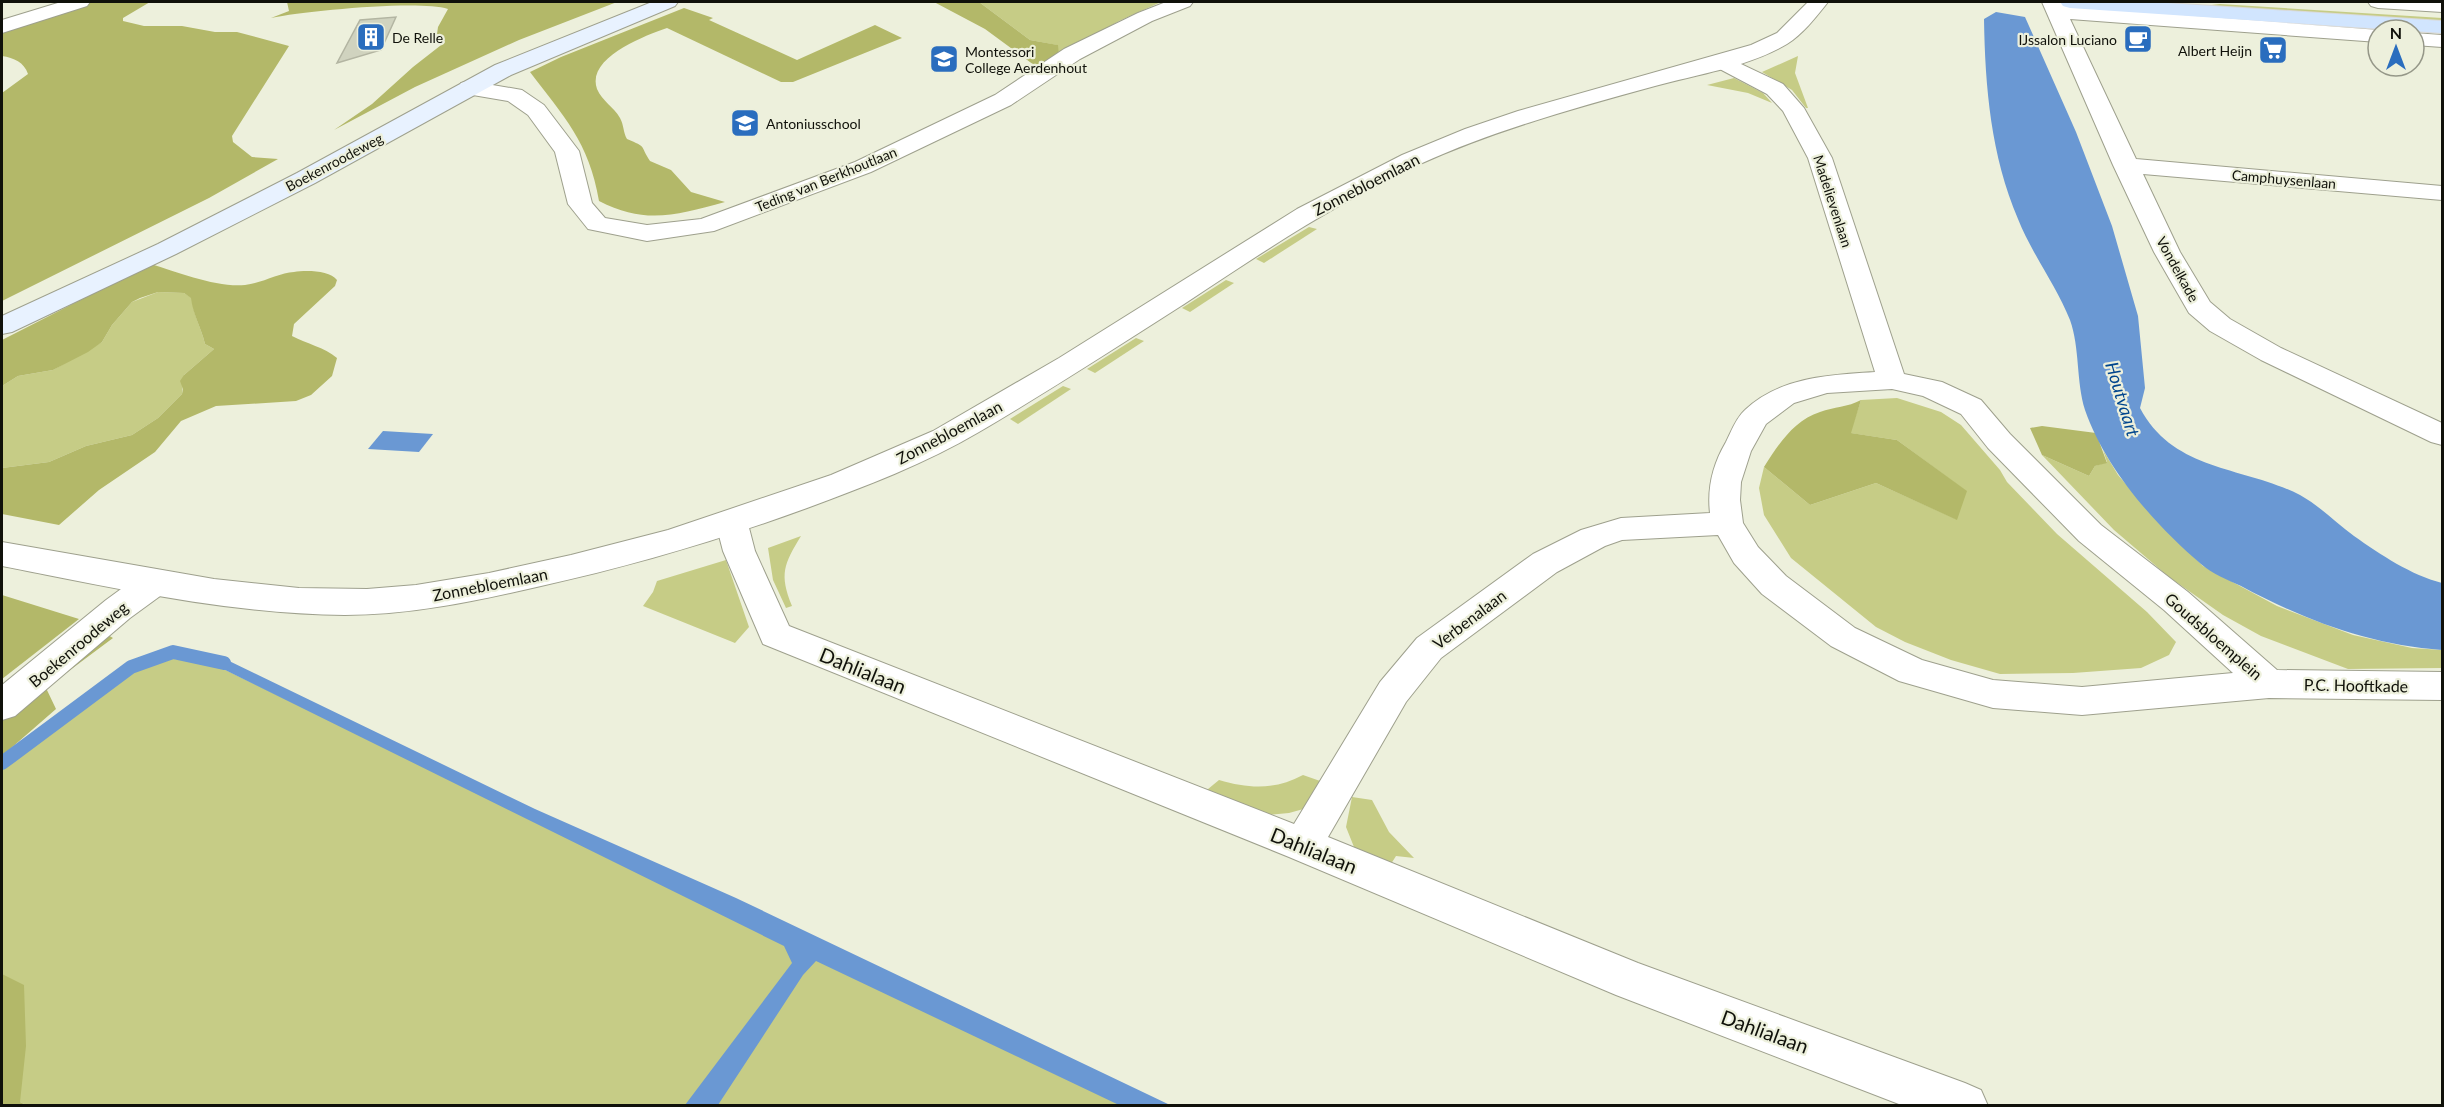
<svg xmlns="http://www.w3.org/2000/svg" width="2444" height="1107" font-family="Lato,sans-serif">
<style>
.green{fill:#c6cc86}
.forest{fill:#b3b869}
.water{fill:#6a98d3}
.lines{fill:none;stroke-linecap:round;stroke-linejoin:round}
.stream{stroke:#6a98d3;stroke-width:14}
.building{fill:#d0d3bf;stroke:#b3b5a2;stroke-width:1.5}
.minor-casing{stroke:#9ea08d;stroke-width:2}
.tertiary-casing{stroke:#9ea08d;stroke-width:2}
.secondary-casing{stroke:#9ea08d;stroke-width:2}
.primary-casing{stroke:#d9d9d8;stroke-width:2}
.minor{fill:#fff;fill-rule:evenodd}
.tertiary{fill:#fff;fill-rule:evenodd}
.secondary{fill:#e8f2ff;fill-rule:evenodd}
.primary{fill:#d1e5fe;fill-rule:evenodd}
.labels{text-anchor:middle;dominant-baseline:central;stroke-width:4.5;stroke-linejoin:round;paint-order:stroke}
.far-poi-label{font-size:14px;fill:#10110a;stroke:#edf0dc;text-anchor:start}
.far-street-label{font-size:14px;fill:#10110a;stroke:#edf0dc}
.street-label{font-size:16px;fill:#10110a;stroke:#edf0dc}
.water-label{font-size:18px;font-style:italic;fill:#01468d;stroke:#edf0dc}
.near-street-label{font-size:20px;fill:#10110a;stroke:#edf0dc}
</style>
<rect width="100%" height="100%" fill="#edf0dc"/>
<g class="green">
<path d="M 979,2 L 1161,2 L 1119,21 L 1059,56 L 1057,45 L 1030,40 Z"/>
<path d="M 2220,4 L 2442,18 L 2442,23 L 2194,7 Z"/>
<path d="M 1798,56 L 1795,73 L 1808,108 L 1806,108 L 1792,90 L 1762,72 Z"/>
<path d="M 1734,78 L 1763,93 L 1772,103 L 1748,93 L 1707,85 Z"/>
<path d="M 1309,227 L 1317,229 L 1264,263 L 1256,259 Z"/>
<path d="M 1226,280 L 1234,283 L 1190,312 L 1182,308 Z"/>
<path d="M 158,292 L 184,293 L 192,298 C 193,315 201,327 205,344 L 214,349 L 184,375 L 182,394 L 158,418 L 132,435 L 86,446 L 49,462 L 2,468 L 2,386 L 18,376 L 53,370 L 102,342 L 112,325 L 132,302 Z"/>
<path d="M 1136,338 L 1144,341 L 1095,373 L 1087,369 Z"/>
<path d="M 1063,386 L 1071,389 L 1018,424 L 1010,419 Z"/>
<path d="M 1897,398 L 1941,412 L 1961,425 L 2000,470 L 2007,482 L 2057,534 L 2147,612 L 2176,642 L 2169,655 L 2141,668 L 2073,673 L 2000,674 L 1951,660 L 1905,642 L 1876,627 L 1791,558 L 1764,515 L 1759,488 L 1764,467 L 1810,505 L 1876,483 L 1956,519 L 1966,491 L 1897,440 L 1850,433 L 1861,400 Z"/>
<path d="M 2103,450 L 2118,475 L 2159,522 L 2203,566 L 2277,606 L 2353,635 L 2412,648 L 2442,650 L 2442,668 L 2348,669 L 2261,636 L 2223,615 L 2169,577 L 2114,530 L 2042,455 L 2089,476 L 2095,466 L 2107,462 Z"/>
<path d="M 801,536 C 784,564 779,574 792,606 L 786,608 L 773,580 L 768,548 Z"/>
<path d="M 726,560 L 749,627 L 735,643 L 643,606 L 653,592 L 657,581 Z"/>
<path d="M 168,658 L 215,665 L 1131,1105 L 26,1105 L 20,1102 L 2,976 L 2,769 L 129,672 L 150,661 Z"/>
<path d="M 1303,775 L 1323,782 L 1307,808 L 1289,813 L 1266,815 L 1202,794 L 1219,780 C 1250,789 1275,790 1303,775 Z"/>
<path d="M 1352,797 L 1372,800 L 1389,832 L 1414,858 L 1396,856 L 1389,867 L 1356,852 L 1346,827 Z"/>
</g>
<g class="forest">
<path d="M 89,2 L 150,2 L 123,18 L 123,21 L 144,26 L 182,26 L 215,32 L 237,32 L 289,46 L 232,136 L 233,142 L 252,157 L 278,159 L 209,198 L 2,301 L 2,93 L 28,74 C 24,62 14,58 2,56 L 2,30 Z"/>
<path d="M 287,2 L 617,2 L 519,40 L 415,87 L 334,130 L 372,104 L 413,67 L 445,42 L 437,34 L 438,27 L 448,9 C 418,0 306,11 271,18 L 289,11 Z"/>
<path d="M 934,2 L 979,2 L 1030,40 L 1058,45 L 1059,56 L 1038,68 L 985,29 Z"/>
<path d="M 684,8 L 713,18 L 709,20 L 797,60 L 875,25 L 902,38 L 793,82 L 781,82 L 667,28 C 644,36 586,58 597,89 C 602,101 614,107 620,118 C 624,125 623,132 627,139 C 648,148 639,144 650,161 L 671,170 L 691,192 L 725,202 C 676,215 646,225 599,201 C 589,142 564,117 530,72 L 561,57 Z"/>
<path d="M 151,264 C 177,272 218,288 245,285 C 262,283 279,273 294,272 C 305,270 330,270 337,280 L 335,286 L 294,324 L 292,336 C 307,344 324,347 337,358 L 332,376 L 311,395 L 296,401 L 216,406 L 181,421 L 155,452 L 99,490 L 59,525 L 2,514 L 2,468 L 49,462 L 86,446 L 132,435 L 158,418 L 182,394 L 183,389 L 180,381 L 184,375 L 214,349 L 205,344 C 201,327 193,315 191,298 L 184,293 L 158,292 L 140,298 L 132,302 L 112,325 L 102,342 L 88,352 L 53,370 L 18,376 L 2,386 L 2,340 Z"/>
<path d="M 1861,400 L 1851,433 L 1897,440 L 1967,491 L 1957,520 L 1876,483 L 1810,505 L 1764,467 C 1778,445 1794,420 1820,412 C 1834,407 1848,407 1861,400 Z"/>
<path d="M 2042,426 L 2096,433 L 2107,463 L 2095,466 L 2089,476 L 2042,455 L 2030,428 Z"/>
<path d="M 2,595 L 79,619 L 2,679 Z"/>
<path d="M 91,625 L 113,638 L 46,688 L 56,709 L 2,756 L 2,697 Z"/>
<path d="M 2,974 L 24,985 L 26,1046 L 20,1102 L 26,1105 L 2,1105 Z"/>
</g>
<g class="water">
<path d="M 1996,12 L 2025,17 L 2076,132 L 2112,226 L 2138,316 L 2145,388 L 2140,408 C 2174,472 2243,466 2300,495 C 2320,506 2336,523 2354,536 C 2381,555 2411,575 2442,583 L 2442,650 C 2370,645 2304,620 2241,586 C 2228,580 2212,574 2201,564 C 2155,525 2105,468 2085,410 C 2076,381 2080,348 2070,320 C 2056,285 2032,254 2018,219 C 1991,156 1985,87 1984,19 Z"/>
<path d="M 383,431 L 433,434 L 419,452 L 368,449 Z"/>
<path d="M 225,659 L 535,809 L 736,898 L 1170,1105 L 1119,1105 L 816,961 L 803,975 L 718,1105 L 685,1105 L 792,963 L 784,946 L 215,665 Z"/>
</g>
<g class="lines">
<path class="stream" d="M 2,763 L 131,667 L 173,652 L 224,663"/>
</g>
<path class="building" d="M 396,17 L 381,50 L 337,63 L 360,20 Z"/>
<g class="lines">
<g class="minor-casing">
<g id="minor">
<path d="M 61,2 L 90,2 L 87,6 L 2,33 L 2,20 Z"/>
<path d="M 1166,2 L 1193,2 L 1190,6 L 1152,21 L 1080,59 L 1011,105 L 871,172 L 714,231 L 647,241 L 588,229 L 568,204 L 555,152 L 528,115 L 508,101 L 461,93 L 458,88 L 461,83 L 469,81 L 522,90 L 544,105 L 579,151 L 592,203 L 605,218 L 647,225 L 701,219 L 855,162 L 995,95 L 1064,49 L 1138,13 Z"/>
<path d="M 2042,2 L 2062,2 L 2064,6 L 2379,30 L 2378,42 L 2070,19 L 2136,159 L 2442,186 L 2442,200 L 2143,174 L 2180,252 L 2210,302 L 2230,319 L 2281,348 L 2442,423 L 2442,445 L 2431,442 L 2261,360 L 2210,331 L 2189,313 L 2154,252 L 2113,165 Z"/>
<path d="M 2368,2 L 2442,2 L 2442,12 L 2378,8 L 2371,6 Z"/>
<path d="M 2414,33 L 2442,35 L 2442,47 L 2414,45 Z"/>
<path d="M 1722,55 L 1783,84 L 1804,108 L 1832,158 L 1904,374 L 1942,382 L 1981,400 L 2010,434 L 2101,525 L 2188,592 L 2277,670 L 2442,672 L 2442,700 L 2269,698 L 2082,715 L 1993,708 L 1899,681 L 1831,646 L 1762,594 L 1734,563 L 1718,535 L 1622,540 L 1605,546 L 1557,572 L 1441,658 L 1406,702 L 1328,837 L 1638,963 L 1965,1083 L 1981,1090 L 1988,1106 L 1904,1106 L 1616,995 L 1289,857 L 763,644 L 723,551 L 716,524 L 721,516 L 732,513 L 743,516 L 748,524 L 755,551 L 789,626 L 1294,824 L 1380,682 L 1417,638 L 1533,554 L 1581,530 L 1621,518 L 1710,513 C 1707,487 1713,464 1726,442 C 1731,432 1736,418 1745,410 C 1780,377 1829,375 1875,372 L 1808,158 L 1783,111 L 1767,94 L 1714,66 L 1711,61 L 1714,56 ZM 1892,389 L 1923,396 L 1961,414 L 1988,448 L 2079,541 L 2164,610 L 2233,673 L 2082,687 L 1993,680 L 1922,660 L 1855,628 L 1786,576 L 1758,547 L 1743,523 L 1740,500 L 1741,482 L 1751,451 L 1766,424 L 1794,403 L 1827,393 Z"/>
<path d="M 155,570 L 167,573 L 172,582 L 167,591 L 130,618 L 15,716 L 2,720 L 2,685 L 106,600 L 143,573 Z"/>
</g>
</g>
<g class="tertiary-casing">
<path id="tertiary" d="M 1808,2 L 1828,2 C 1816,17 1803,34 1787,44 C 1748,67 1698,74 1655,86 C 1575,108 1495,130 1420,164 C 1335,203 1258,255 1181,306 C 1114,349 1047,392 979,432 C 925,464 866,486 807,508 C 720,540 631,566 541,586 C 476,601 411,615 345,615 C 229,614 115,588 2,566 L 2,542 L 214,579 L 299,588 L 367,589 L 416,585 L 489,573 L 571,555 L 668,530 L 831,475 L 933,431 L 1059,358 L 1297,209 L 1402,155 L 1465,129 L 1518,111 L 1751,45 L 1777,33 Z"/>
</g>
<g class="secondary-casing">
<path id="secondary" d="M 652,2 L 678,2 L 675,6 L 511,75 L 315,183 L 176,254 L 12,332 L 2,334 L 2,316 L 158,244 L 297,173 L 495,65 Z"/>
</g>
<g class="primary-casing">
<path id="primary" d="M 2060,2 L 2152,2 L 2442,21 L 2442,33 L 2070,8 L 2063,6 Z"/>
</g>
<use href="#minor" class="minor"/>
<use href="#tertiary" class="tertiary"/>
<use href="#secondary" class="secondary"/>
<use href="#primary" class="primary"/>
</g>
<defs>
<g id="building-square" transform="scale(1.5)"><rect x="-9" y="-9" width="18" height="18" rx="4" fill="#2a6dbe" stroke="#edf0dc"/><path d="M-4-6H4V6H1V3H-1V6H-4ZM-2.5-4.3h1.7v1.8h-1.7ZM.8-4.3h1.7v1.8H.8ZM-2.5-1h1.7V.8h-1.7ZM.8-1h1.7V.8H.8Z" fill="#fff"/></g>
<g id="cafe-square" transform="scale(1.5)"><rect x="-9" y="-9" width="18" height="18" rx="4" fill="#2a6dbe" stroke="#edf0dc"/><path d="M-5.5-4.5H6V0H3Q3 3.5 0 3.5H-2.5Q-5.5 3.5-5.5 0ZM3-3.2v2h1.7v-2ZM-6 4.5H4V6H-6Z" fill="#fff"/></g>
<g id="supermarket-square" transform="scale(1.5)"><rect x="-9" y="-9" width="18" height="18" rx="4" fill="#2a6dbe" stroke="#edf0dc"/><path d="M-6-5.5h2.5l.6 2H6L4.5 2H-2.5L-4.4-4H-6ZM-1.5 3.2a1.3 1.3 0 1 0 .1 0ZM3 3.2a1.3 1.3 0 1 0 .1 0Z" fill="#fff"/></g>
<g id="university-square" transform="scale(1.5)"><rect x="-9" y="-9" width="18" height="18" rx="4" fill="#2a6dbe" stroke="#edf0dc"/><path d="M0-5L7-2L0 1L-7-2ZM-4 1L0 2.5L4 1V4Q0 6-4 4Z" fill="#fff"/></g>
<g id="school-square" transform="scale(1.5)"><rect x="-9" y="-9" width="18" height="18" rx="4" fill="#2a6dbe" stroke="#edf0dc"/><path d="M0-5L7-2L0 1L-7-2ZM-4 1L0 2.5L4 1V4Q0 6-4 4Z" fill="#fff"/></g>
</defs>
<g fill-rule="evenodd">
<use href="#building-square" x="371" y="37"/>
<use href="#cafe-square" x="2138" y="39"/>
<use href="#supermarket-square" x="2273" y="50"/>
<use href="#university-square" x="944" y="59"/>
<use href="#school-square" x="745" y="123"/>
</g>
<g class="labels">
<g class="far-poi-label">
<text x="392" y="37">De Relle</text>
<text x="2117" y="39" text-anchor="end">IJssalon Luciano</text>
<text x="2252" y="50" text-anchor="end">Albert Heijn</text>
<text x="965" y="51">Montessori<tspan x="965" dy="16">College Aerdenhout</tspan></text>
<text x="766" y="123">Antoniusschool</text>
</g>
<g class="far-street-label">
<text transform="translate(334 162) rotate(-28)">Boekenroodeweg</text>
<text transform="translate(826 179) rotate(-22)">Teding van Berkhoutlaan</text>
<text transform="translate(2284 179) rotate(5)">Camphuysenlaan</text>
<text transform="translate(1833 201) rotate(72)">Madelievenlaan</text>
<text transform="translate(2178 269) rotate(61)">Vondelkade</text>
</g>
<g class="street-label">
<text transform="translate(1366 184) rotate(-27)">Zonnebloemlaan</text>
<text transform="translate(949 432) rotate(-28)">Zonnebloemlaan</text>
<text transform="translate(490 584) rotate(-11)">Zonnebloemlaan</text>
<text transform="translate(1469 619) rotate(-37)">Verbenalaan</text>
<text transform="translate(2214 636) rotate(41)">Goudsbloemplein</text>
<text transform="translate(78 644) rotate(-40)">Boekenroodeweg</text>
<text transform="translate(2356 685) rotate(1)">P.C. Hooftkade</text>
</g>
<g class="water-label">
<text transform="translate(2123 399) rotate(73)">Houtvaart</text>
</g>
<g class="near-street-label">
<text transform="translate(863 670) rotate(22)">Dahlialaan</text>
<text transform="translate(1314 850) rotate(22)">Dahlialaan</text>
<text transform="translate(1765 1031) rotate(20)">Dahlialaan</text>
</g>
</g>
<rect width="2444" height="1107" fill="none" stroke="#10110a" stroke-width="6"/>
<g transform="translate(2396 48)"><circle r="28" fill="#edf0dc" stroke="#959788" stroke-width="1.5"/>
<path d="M0-4.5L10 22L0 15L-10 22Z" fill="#2a6dbe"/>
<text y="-9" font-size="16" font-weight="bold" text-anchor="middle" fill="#10110a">N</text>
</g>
</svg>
